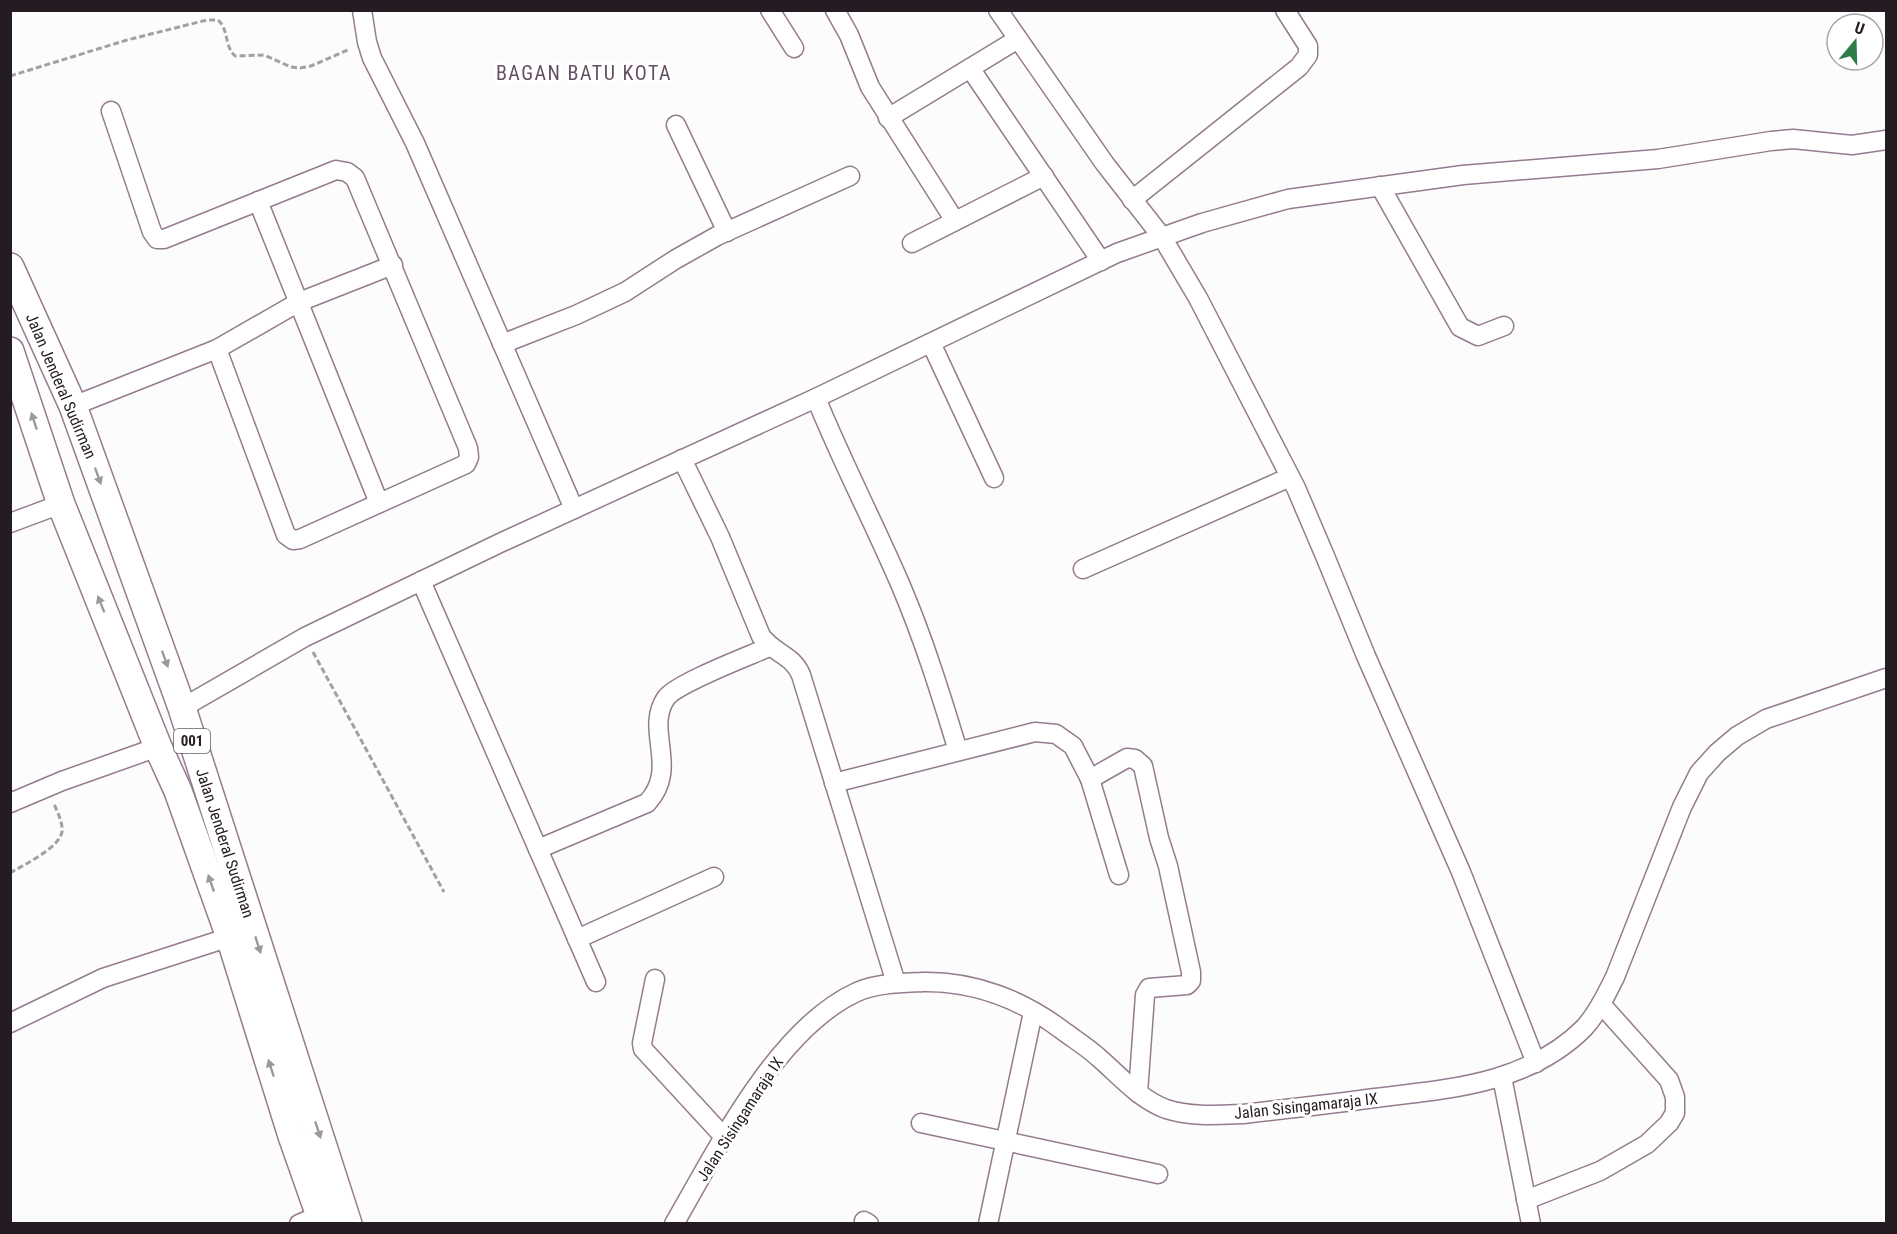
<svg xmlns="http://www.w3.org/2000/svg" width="1897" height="1234" font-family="'Roboto Condensed',sans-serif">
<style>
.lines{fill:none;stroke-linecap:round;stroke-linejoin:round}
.minor-casing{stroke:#957b8f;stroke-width:21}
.highway-casing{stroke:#957b8f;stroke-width:30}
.path{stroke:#a39fa2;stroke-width:3;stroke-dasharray:6 3;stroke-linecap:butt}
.minor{stroke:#fff;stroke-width:18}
.highway{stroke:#fff;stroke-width:27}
.oneway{fill:#9d989c}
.labels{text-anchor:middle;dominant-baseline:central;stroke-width:6;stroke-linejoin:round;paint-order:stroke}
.shield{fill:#fff;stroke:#665f65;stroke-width:1.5}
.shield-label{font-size:15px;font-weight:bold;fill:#251b23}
.street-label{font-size:16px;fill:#251b23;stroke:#fff}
.quarter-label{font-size:20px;letter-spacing:1.5px;fill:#664f61;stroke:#fff}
</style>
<rect width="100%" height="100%" fill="#fcfcfc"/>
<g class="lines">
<g class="minor-casing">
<g id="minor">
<path d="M 362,10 L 367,42 L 372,58 L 415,143 L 574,509"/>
<path d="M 770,10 L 794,48"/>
<path d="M 835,10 L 849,35 L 870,87 L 955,221"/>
<path d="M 998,10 L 1105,164 L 1162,237 L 1198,298 L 1296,488 L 1325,556 L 1366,656 L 1461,872 L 1536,1063"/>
<path d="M 970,68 L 1101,261"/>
<path d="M 111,111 L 152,232 L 157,239 L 164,239 L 336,170 L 347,172 L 355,178 L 468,448 L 469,457 L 466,464 L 300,539 L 293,540 L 286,535 L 217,349"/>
<path d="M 888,118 L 1018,39"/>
<path d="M 676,125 L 727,232"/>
<path d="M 1380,186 L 1460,327 L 1478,336 L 1504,326"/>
<path d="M 1132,200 L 1299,67 L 1308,55 L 1308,46 L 1285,10"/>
<path d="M 258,201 L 379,503"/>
<path d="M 912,243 L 1044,176"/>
<path d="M 931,343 L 994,478"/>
<path d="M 502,344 L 576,315 L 625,292 L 676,259 L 717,236 L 850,176"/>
<path d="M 816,398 C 842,462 874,523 901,586 C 924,640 941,695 958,751"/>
<path d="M 73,406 L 217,349 L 299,302 L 393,265"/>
<path d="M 682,459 L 720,537 L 761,636 C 774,654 792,654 801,675 L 896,983"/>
<path d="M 10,523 L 61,504"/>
<path d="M 1083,569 L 1290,477"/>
<path d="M 421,581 L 596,982"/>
<path d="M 182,708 L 305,637 L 500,543 L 816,398 L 1117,253 L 1202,223 L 1288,199 L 1463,175 L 1658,159 L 1771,141 L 1793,139 L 1852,145 L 1886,140"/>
<path d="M 1090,779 L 1127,758 L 1135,759 L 1143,766 L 1159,838 L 1168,866 L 1191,972 L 1191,981 L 1187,985 L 1149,988 L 1145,995 L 1138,1093"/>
<path d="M 834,783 L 1035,732 L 1056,734 L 1073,746 L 1090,779 L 1119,875"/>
<path d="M 10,803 L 62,781 L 158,747"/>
<path d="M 538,849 L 647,803 C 680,768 644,730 666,698 C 677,683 749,656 769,647"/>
<path d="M 577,939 L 714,877"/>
<path d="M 655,979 L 642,1043 L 643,1049 L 725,1138"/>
<path d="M 10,1023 L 103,978 L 230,937"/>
<path d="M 1502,1077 L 1531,1224"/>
<path d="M 921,1123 L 1158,1174"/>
<path d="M 1526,1200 L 1600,1171 L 1647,1144 L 1669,1123 L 1675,1113 L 1675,1097 L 1669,1080 L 1601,1004"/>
<path d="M 864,1221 L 869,1224"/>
<path d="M 299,1224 L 320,1215"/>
<path d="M 674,1224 C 717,1150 777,1028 857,992 C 877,983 902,983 923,982 C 974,981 1022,1000 1062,1030 C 1074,1039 1087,1047 1098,1057 C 1119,1075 1139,1099 1166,1109 C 1191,1117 1217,1115 1243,1114 C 1287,1109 1331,1104 1375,1098 C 1449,1089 1528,1084 1584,1028 C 1597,1014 1606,995 1615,977 L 1682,807 L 1699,773 L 1717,753 L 1737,736 L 1766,719 L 1886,678"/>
<path d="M 988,1224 L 1033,1012"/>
</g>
</g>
<g class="highway-casing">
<g id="highway">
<path d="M 10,267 L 73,406 L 182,708 L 348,1224"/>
<path d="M 10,351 L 61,504 L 158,747 L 178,791 L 230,937 L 292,1136 L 323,1224"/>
</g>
</g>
<g class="path">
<path d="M 10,76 L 127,40 L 207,20 L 218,20 C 229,29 224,46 235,56 L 264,55 L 291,67 L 300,68 L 311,66 L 350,49"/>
<path d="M 313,652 L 444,892"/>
<path d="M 10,873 C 25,864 66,845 62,827 C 61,819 57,811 54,804"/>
</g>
<use href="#minor" class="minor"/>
<use href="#highway" class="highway"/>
</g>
<defs><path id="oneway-solid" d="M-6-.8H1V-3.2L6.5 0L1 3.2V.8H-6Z" transform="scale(1.5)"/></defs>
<g class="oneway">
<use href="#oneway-solid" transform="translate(34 421) rotate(-108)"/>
<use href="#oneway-solid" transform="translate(98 476) rotate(70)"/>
<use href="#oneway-solid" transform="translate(101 604) rotate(-112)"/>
<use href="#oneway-solid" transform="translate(165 659) rotate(70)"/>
<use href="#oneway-solid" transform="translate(211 883) rotate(-109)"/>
<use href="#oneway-solid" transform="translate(258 945) rotate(72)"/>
<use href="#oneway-solid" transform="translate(271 1068) rotate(-108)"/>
<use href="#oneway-solid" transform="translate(318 1130) rotate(72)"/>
</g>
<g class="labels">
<rect class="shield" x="174" y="729" width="36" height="24" rx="4.5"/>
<g class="shield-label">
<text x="192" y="741">001</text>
</g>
<g class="street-label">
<text transform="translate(61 386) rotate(67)">Jalan Jenderal Sudirman</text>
<text transform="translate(225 843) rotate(72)">Jalan Jenderal Sudirman</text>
<text transform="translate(1306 1106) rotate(-6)">Jalan Sisingamaraja IX</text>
<text transform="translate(740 1119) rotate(-57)">Jalan Sisingamaraja IX</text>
</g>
<g class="quarter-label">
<text x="584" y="73">BAGAN BATU KOTA</text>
</g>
</g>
<rect width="1897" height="1234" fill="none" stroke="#251b23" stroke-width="24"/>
<g transform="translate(1855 42) rotate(19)"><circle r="28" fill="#ffffff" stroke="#a8a4a7" stroke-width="1.5"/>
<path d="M0-4.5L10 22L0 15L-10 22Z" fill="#2c7c4c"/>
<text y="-9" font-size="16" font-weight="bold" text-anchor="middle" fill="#251b23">U</text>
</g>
</svg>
